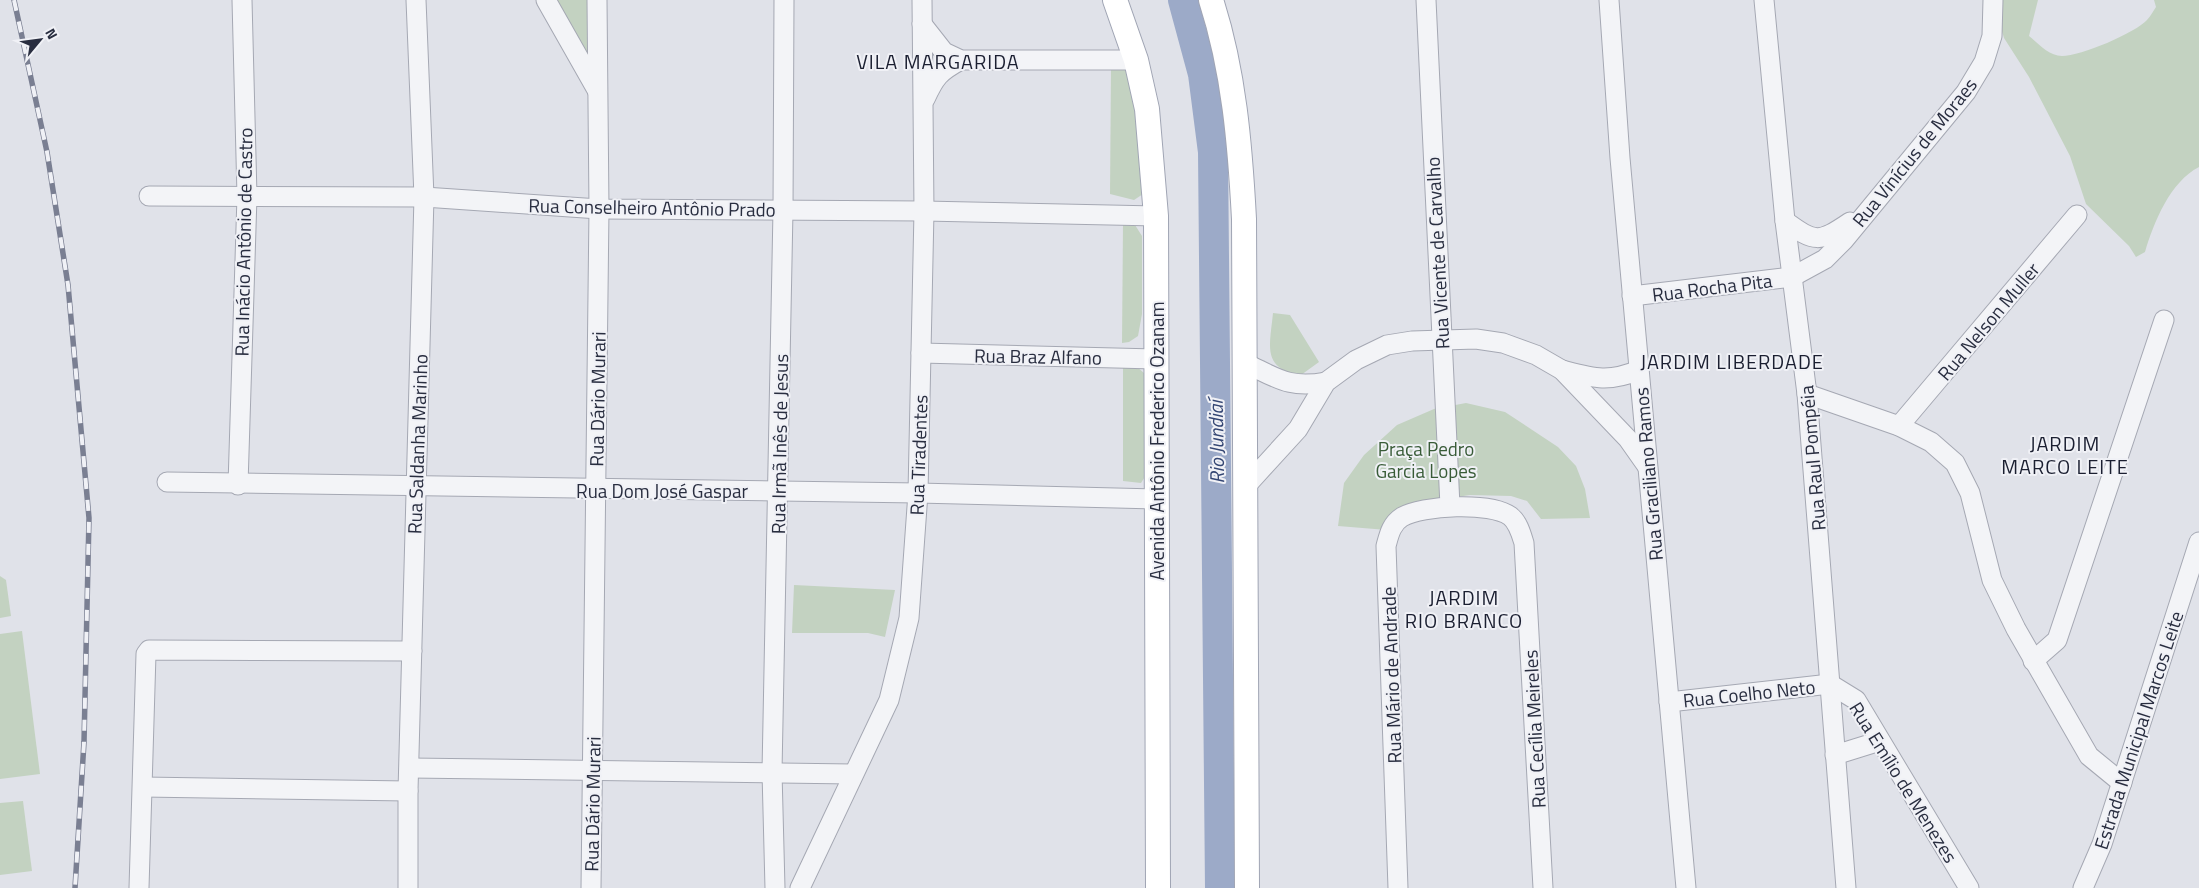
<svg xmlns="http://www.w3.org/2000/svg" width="2199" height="888" font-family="'Titillium Web',sans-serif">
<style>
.green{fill:#c3d2c1}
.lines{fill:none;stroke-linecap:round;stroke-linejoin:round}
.river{stroke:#9caac8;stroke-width:30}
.minor-casing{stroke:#a5a8b3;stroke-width:21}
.major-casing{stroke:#a0a5b4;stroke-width:26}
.minor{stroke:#f3f4f7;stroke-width:19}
.major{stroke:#fff;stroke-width:24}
.rail-casing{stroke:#7a7f92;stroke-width:5.5}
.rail{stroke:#f0f1f6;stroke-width:4;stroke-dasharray:11;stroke-linecap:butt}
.labels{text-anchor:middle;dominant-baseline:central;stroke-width:4;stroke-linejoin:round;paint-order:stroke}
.street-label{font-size:19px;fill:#292e40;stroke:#f0f1f6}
.park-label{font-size:19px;fill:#385b37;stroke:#f0f1f6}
.neighbourhood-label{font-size:20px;letter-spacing:1px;fill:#1b1f31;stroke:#f0f1f6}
.water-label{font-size:20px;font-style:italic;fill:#344673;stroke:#f0f1f6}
</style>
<rect width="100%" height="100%" fill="#e0e2e9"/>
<g class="green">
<path d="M 557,0 L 591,0 L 589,60 Z"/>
<path d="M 1997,0 L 2038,0 L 2029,36 C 2039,44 2049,56 2062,56 C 2081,56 2135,33 2147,20 C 2151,16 2153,11 2156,7 L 2154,0 L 2199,0 L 2199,167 C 2170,182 2154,222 2145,252 L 2136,257 L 2129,246 L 2086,204 L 2070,156 L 2029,77 L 2004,38 L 1997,15 Z"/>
<path d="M 1111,66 L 1125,70 L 1131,76 L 1140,124 L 1143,194 L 1134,200 L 1110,194 Z"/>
<path d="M 1123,224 L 1135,225 L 1142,236 L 1142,314 L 1138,336 L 1129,342 L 1122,343 Z"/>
<path d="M 1273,313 L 1290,315 L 1319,362 L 1301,375 C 1261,369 1270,345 1273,313 Z"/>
<path d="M 1123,367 L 1137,367 L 1144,373 L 1146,475 L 1141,483 L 1123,481 Z"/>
<path d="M 1466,403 L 1505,412 L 1558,447 L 1576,466 L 1585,489 L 1590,518 L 1541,519 L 1527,501 L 1511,496 L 1470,495 L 1423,502 L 1387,530 L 1338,526 L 1344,483 L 1364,455 L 1397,425 L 1434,409 Z"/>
<path d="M 0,576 L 6,580 L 11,616 L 0,618 Z"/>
<path d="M 794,585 L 895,590 L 885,637 L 868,633 L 792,633 Z"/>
<path d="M 22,631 L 40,774 L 0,779 L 0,634 Z"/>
<path d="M 23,801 L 32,871 L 0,875 L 0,803 Z"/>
</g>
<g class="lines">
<path class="river" d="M 1183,0 L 1203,74 L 1213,152 L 1220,888"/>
<g class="minor-casing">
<g id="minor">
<path d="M 546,0 L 597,90"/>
<path d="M 1426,0 L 1450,506"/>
<path d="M 1609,0 L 1620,158 L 1686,888"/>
<path d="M 1764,0 L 1785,221 L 1807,394 L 1846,888"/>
<path d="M 922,24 L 944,52 L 961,60 L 1136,60"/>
<path d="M 925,99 C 935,77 939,72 961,60"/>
<path d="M 149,196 L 424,197 L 599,209 L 924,211 L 1156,216"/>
<path d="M 1785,221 C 1815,243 1819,243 1850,222"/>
<path d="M 1632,296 L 1792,277 L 1825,259 L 1844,240 L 1966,92 L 1984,62 L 1992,36 L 1993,0"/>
<path d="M 921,353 L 1155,359"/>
<path d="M 1245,363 C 1277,378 1289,389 1326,382"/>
<path d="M 1562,370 C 1593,378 1608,383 1639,370"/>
<path d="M 1807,394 L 1899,426 L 1931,442 L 1955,463 L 1970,493 L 1992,580 L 2016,629 L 2089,756 L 2122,783"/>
<path d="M 1899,426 L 2077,215"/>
<path d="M 167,482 L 918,493 L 1156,499"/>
<path d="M 238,485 L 247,196 L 242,0"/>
<path d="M 1246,486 L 1298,429 L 1326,382 L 1356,360 L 1387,345 L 1412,341 L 1476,339 L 1503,343 L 1536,355 L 1562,370 L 1628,439 L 1647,466"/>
<path d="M 2033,661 L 2057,640 L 2164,320"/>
<path d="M 1669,702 L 1830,684 L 1856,700 L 1969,888"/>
<path d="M 1835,755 L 1880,741"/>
<path d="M 410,768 L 852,774"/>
<path d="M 143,787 L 408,791"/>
<path d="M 139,888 L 146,654 L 149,650 L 412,651"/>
<path d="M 408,888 L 408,791 L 424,197 L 416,0"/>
<path d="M 591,888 L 599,209 L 597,0"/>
<path d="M 775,888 L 772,772 L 783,210 L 784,0"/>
<path d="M 800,888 L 889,700 L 909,618 L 918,493 L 924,211 L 922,0"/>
<path d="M 1398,888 L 1386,546 C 1389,535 1391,524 1402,517 C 1422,505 1491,502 1510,516 C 1518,522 1521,533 1524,543 L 1543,888"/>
<path d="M 2083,888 L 2102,844 L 2199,542"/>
</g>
</g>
<g class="major-casing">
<g id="major">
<path d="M 1115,0 L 1136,60 L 1147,109 L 1156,216 L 1158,888"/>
<path d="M 1211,0 C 1234,71 1240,145 1244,219 L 1247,888"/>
</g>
</g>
<use href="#minor" class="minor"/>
<use href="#major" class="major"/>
<g class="rail-casing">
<path id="rail" d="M 14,0 L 47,152 L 68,285 L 89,518 L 84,742 L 75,888"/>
</g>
<use href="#rail" class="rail"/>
</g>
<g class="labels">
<g class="street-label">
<text transform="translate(1914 152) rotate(-51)">Rua Vinícius de Moraes</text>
<text transform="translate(652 207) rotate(1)">Rua Conselheiro Antônio Prado</text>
<text transform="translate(243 242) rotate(-89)">Rua Inácio Antônio de Castro</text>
<text transform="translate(1437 253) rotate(-93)">Rua Vicente de Carvalho</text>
<text transform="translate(1712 287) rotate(-7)">Rua Rocha Pita</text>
<text transform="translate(1988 321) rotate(-50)">Rua Nelson Muller</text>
<text transform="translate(1038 356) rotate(1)">Rua Braz Alfano</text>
<text transform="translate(597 399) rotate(-89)">Rua Dário Murari</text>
<text transform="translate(1156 441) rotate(-90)">Avenida Antônio Frederico Ozanam</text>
<text transform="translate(417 444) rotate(-88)">Rua Saldanha Marinho</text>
<text transform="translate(779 444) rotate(-89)">Rua Irmã Inês de Jesus</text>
<text transform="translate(918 455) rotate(-88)">Rua Tiradentes</text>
<text transform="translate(1812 458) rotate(-95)">Rua Raul Pompéia</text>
<text transform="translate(1648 474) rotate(-95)">Rua Graciliano Ramos</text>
<text x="662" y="490">Rua Dom José Gaspar</text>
<text transform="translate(1391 675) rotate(-92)">Rua Mário de Andrade</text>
<text transform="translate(1749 693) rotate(-6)">Rua Coelho Neto</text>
<text transform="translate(1534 729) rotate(-93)">Rua Cecília Meireles</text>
<text transform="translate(2138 730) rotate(-72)">Estrada Municipal Marcos Leite</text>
<text transform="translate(1904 782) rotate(58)">Rua Emílio de Menezes</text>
<text transform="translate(592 804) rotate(-89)">Rua Dário Murari</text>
</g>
<g class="park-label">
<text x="1426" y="448">Praça Pedro<tspan x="1426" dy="22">Garcia Lopes</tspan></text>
</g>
<g class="neighbourhood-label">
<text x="938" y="61">VILA MARGARIDA</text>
<text x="1732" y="361">JARDIM LIBERDADE</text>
<text x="2065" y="443">JARDIM<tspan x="2065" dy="23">MARCO LEITE</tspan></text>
<text x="1464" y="597">JARDIM<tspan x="1464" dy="23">RIO BRANCO</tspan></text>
</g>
<g class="water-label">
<text transform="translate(1216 442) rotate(-91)">Rio Jundiaí</text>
</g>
</g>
<g transform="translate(40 40) rotate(61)" stroke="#f0f1f6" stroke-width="4" paint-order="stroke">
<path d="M0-4L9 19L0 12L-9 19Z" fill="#292e40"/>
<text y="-8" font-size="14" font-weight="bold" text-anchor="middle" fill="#292e40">N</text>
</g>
</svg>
